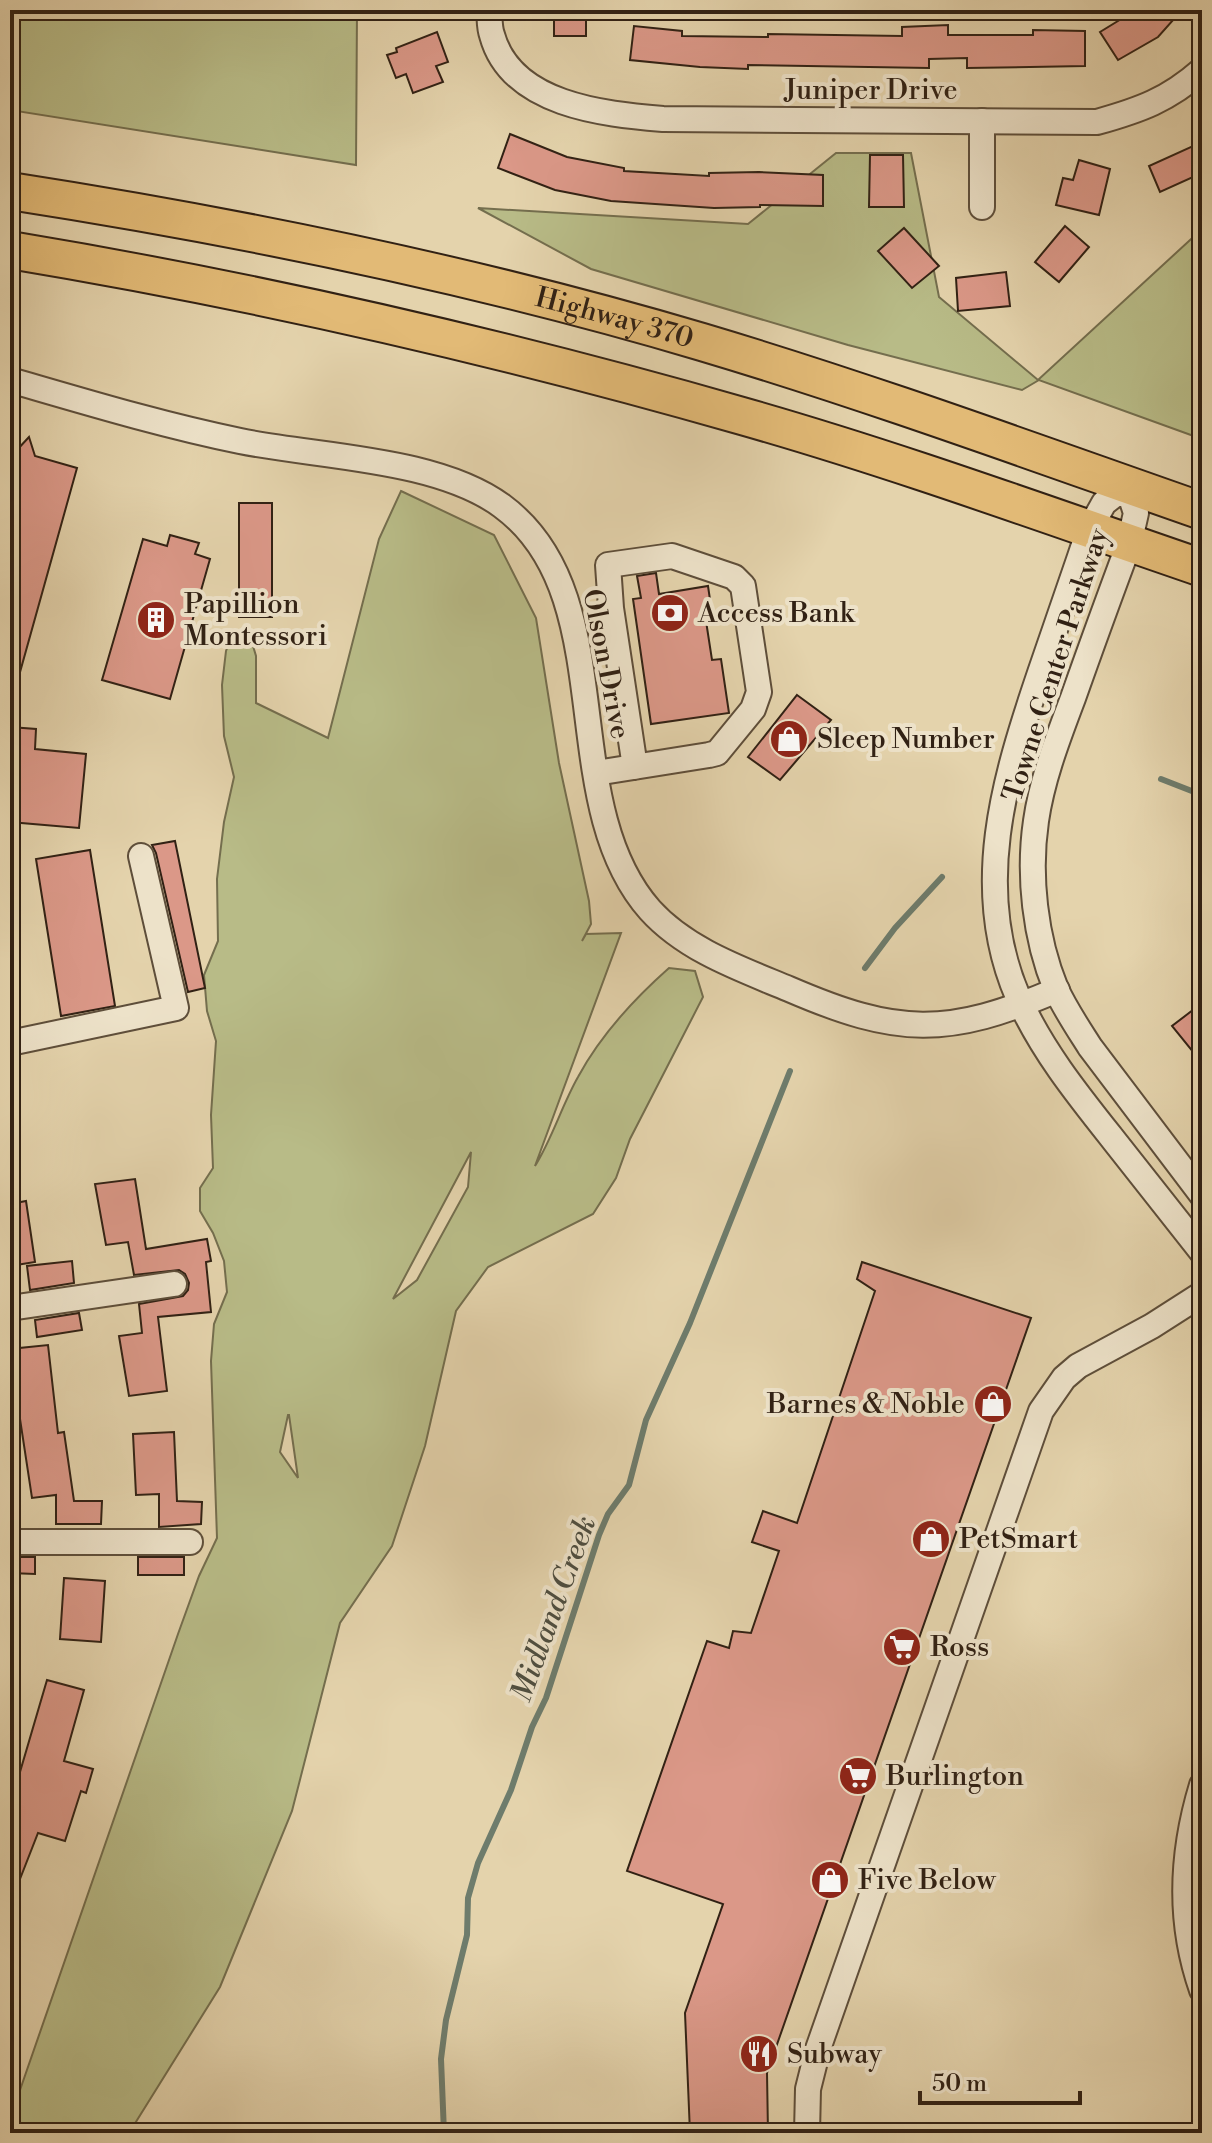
<svg xmlns="http://www.w3.org/2000/svg" width="1212" height="2143" font-family="'Libre Bodoni',serif">
<style>
.green{fill:#b8bb87;stroke:#746e4e;stroke-width:2;fill-rule:evenodd}
.lines{fill:none;stroke-linecap:round;stroke-linejoin:round}
.stream{stroke:#6e7c6c;stroke-width:6}
.building{fill:#db9888;stroke:#312114;stroke-width:2}
.minor-casing{stroke:#5e4e3a;stroke-width:28}
.highway-casing{stroke:#312114;stroke-width:40}
.minor{stroke:#ede2c9;stroke-width:24}
.highway{stroke:#e2ba76;stroke-width:36}
.labels{text-anchor:middle;dominant-baseline:central;stroke-width:8;stroke-linejoin:round;paint-order:stroke}
.street-label{font-size:28px;fill:#312114;stroke:#ede2c9}
.poi-label{font-size:28px;fill:#312114;stroke:#ede2c9;text-anchor:start}
.water-label{font-size:30px;font-style:italic;fill:#4f4e40;stroke:#ede2c9}
</style>
<rect width="100%" height="100%" fill="#e4d3ac"/>
<filter id="stains"><feTurbulence type="fractalNoise" baseFrequency=".0025" numOctaves="4"/><feColorMatrix values="0 0 0 0 .2 0 0 0 0 .09 0 0 0 0 .02 0 0 0 .5 -.17"/></filter>
<radialGradient id="worn" r=".72"><stop offset=".6" stop-color="#630" stop-opacity="0"/><stop offset="1" stop-color="#630" stop-opacity=".3"/></radialGradient>
<g class="green">
<path d="M 10,10 L 357,10 L 356,165 L 10,110 Z"/>
<path d="M 836,153 L 911,153 L 939,297 L 1038,380 L 1202,229 L 1202,439 L 1039,380 L 1022,390 L 848,345 L 591,269 L 478,208 L 748,224 Z"/>
<path d="M 401,491 L 494,535 L 536,618 L 559,763 L 589,901 L 591,924 L 582,941 L 586,934 L 621,933 L 535,1166 C 552,1139 562,1105 578,1077 C 600,1036 634,999 669,968 L 695,971 L 703,997 L 630,1139 L 616,1178 L 593,1214 L 488,1267 L 456,1311 L 425,1446 L 392,1546 L 340,1623 L 292,1811 L 220,1987 L 129,2133 L 10,2133 L 10,2119 L 20,2090 L 178,1634 L 199,1576 L 217,1538 L 211,1361 L 214,1324 L 227,1292 L 224,1261 L 213,1233 L 200,1211 L 200,1188 L 213,1168 L 211,1115 L 216,1041 L 207,1011 L 204,975 L 218,941 L 217,879 L 224,822 L 234,777 L 224,736 L 222,685 L 226,651 L 232,636 L 250,636 L 256,656 L 256,703 L 328,738 L 379,539 ZM 471,1152 L 468,1187 L 417,1280 L 393,1299 ZM 288,1415 L 289,1415 L 298,1478 L 280,1452 Z"/>
</g>
<g class="lines">
<g class="stream">
<path d="M 1161,779 L 1202,795"/>
<path d="M 865,968 L 895,928 L 942,877"/>
<path d="M 444,2133 L 441,2059 L 446,2020 L 467,1935 L 468,1898 L 478,1863 L 511,1790 L 532,1727 L 546,1698 L 599,1535 L 608,1514 L 629,1485 L 646,1420 L 690,1323 L 790,1071"/>
</g>
</g>
<g class="building">
<rect x="554" y="10" width="32" height="26"/>
<path d="M 1136,10 L 1182,10 L 1158,37 L 1118,60 L 1100,32 Z"/>
<path d="M 948,25 L 948,35 L 1033,35 L 1033,30 L 1085,31 L 1085,66 L 967,68 L 967,58 L 929,59 L 929,68 L 748,65 L 748,69 L 700,67 L 630,60 L 634,26 L 682,31 L 682,36 L 768,37 L 768,34 L 902,36 L 902,27 Z"/>
<path d="M 437,32 L 448,62 L 436,66 L 443,82 L 413,93 L 406,74 L 396,78 L 387,55 L 397,52 L 396,48 Z"/>
<path d="M 510,134 L 567,157 L 624,168 L 624,171 L 709,176 L 709,173 L 759,172 L 823,175 L 823,206 L 760,205 L 760,207 L 714,208 L 611,201 L 555,190 L 498,168 Z"/>
<path d="M 1193,146 L 1202,173 L 1160,192 L 1149,166 Z"/>
<path d="M 870,155 L 903,155 L 904,207 L 869,207 Z"/>
<path d="M 1079,160 L 1110,169 L 1099,215 L 1056,205 L 1063,178 L 1073,180 Z"/>
<path d="M 1065,226 L 1089,247 L 1059,282 L 1035,262 Z"/>
<path d="M 904,228 L 939,266 L 912,288 L 878,251 Z"/>
<path d="M 1006,272 L 1010,306 L 958,311 L 956,278 Z"/>
<path d="M 29,437 L 35,456 L 77,468 L 15,690 L 10,689 L 10,449 L 16,451 Z"/>
<rect x="239" y="503" width="33" height="114"/>
<path d="M 170,535 L 199,543 L 195,554 L 210,559 L 170,699 L 102,680 L 143,539 L 167,546 Z"/>
<path d="M 656,573 L 659,594 L 708,586 L 713,620 L 706,621 L 712,660 L 721,659 L 729,713 L 651,724 L 633,599 L 641,598 L 637,576 Z"/>
<path d="M 797,695 L 831,720 L 780,780 L 748,757 Z"/>
<path d="M 10,727 L 36,729 L 35,749 L 86,754 L 79,828 L 10,822 Z"/>
<path d="M 175,841 L 205,988 L 188,992 L 156,853 L 152,845 Z"/>
<path d="M 90,850 L 115,1006 L 61,1016 L 36,859 Z"/>
<path d="M 1202,1003 L 1202,1063 L 1172,1026 Z"/>
<path d="M 135,1179 L 146,1249 L 207,1239 L 211,1261 L 206,1262 L 211,1312 L 158,1317 L 167,1391 L 129,1396 L 119,1336 L 142,1333 L 139,1304 L 183,1296 L 188,1290 L 189,1283 L 185,1274 L 179,1270 L 134,1275 L 128,1242 L 106,1245 L 95,1184 Z"/>
<path d="M 26,1201 L 35,1262 L 10,1266 L 10,1204 Z"/>
<path d="M 72,1261 L 74,1283 L 30,1290 L 27,1266 Z"/>
<path d="M 862,1262 L 1031,1318 L 767,2073 L 768,2133 L 690,2133 L 685,2013 L 723,1904 L 627,1871 L 707,1641 L 729,1648 L 733,1631 L 751,1633 L 779,1551 L 752,1542 L 763,1511 L 797,1523 L 875,1291 L 857,1279 Z"/>
<path d="M 79,1313 L 82,1330 L 37,1337 L 35,1320 Z"/>
<path d="M 48,1345 L 58,1433 L 64,1432 L 74,1501 L 102,1501 L 101,1524 L 56,1524 L 56,1495 L 32,1498 L 15,1386 L 11,1387 L 10,1349 Z"/>
<path d="M 174,1432 L 177,1501 L 202,1502 L 201,1524 L 159,1527 L 159,1494 L 136,1495 L 133,1434 Z"/>
<path d="M 10,1557 L 35,1557 L 35,1574 L 10,1573 Z"/>
<rect x="138" y="1557" width="46" height="18"/>
<path d="M 64,1578 L 105,1581 L 101,1642 L 60,1639 Z"/>
<path d="M 47,1680 L 84,1690 L 64,1761 L 93,1769 L 86,1793 L 81,1791 L 65,1841 L 38,1833 L 11,1902 L 10,1806 Z"/>
</g>
<g class="lines">
<g class="minor-casing">
<g id="minor">
<path d="M 489,10 C 490,18 489,27 492,35 C 511,105 603,114 663,119 L 1097,122 C 1140,110 1168,100 1202,70"/>
<path d="M 982,207 L 982,121"/>
<path d="M 10,380 C 86,402 162,425 240,441 C 318,457 437,458 502,506 C 624,596 553,800 650,910 C 686,950 741,969 789,989 C 898,1036 947,1037 1057,990"/>
<path d="M 596,773 L 709,755 L 717,753 L 753,709 L 759,692 L 743,586 L 734,577 L 672,556 L 608,565 L 611,608 L 635,767"/>
<path d="M 10,1043 L 176,1008 L 141,856"/>
<path d="M 1202,1195 L 1090,1047 C 1078,1028 1065,1009 1056,989 C 1035,938 1028,875 1036,821 C 1042,779 1058,738 1073,698 C 1091,647 1110,595 1129,544 L 1136,513 L 1127,485 L 1104,503 L 1089,530 C 1073,578 1056,626 1040,673 C 1004,779 971,889 1018,997 C 1041,1049 1077,1094 1112,1138 C 1142,1176 1172,1214 1202,1252"/>
<path d="M 10,1308 L 174,1284"/>
<path d="M 10,1542 L 190,1542"/>
<path d="M 1202,1785 C 1181,1854 1178,1922 1202,1990"/>
<path d="M 807,2133 L 808,2089 L 818,2049 L 1041,1411 L 1064,1378 L 1078,1366 L 1152,1326 L 1202,1294"/>
</g>
</g>
<g class="highway-casing">
<g id="highway">
<path id="s1" d="M 10,191 C 242,227 476,275 702,342 C 870,392 1036,453 1202,511"/>
<path d="M 10,250 C 257,291 501,347 742,416 C 897,460 1050,516 1202,568"/>
</g>
</g>
<use href="#minor" class="minor"/>
<use href="#highway" class="highway"/>
</g>
<defs>
<g id="bank-disc" transform="scale(2)"><circle r="9.5" fill="#8f2418" stroke="#ede2c9"/><path d="M-6-4H6V4H-6ZM0-2.3a2.3 2.3 0 1 0 0 4.6a2.3 2.3 0 1 0 0-4.6Z" fill="#fff"/></g>
<g id="building-disc" transform="scale(2)"><circle r="9.5" fill="#8f2418" stroke="#ede2c9"/><path d="M-4-6H4V6H1V3H-1V6H-4ZM-2.5-4.3h1.7v1.8h-1.7ZM.8-4.3h1.7v1.8H.8ZM-2.5-1h1.7V.8h-1.7ZM.8-1h1.7V.8H.8Z" fill="#fff"/></g>
<g id="shop-disc" transform="scale(2)"><circle r="9.5" fill="#8f2418" stroke="#ede2c9"/><path d="M-5-2.5h2.3a2.7 3.5 0 0 1 5.4 0H5L5.5 6h-11ZM-1.5-2.5h3a1.5 2.3 0 0 0-3 0Z" fill="#fff"/></g>
<g id="supermarket-disc" transform="scale(2)"><circle r="9.5" fill="#8f2418" stroke="#ede2c9"/><path d="M-6-5.5h2.5l.6 2H6L4.5 2H-2.5L-4.4-4H-6ZM-1.5 3.2a1.3 1.3 0 1 0 .1 0ZM3 3.2a1.3 1.3 0 1 0 .1 0Z" fill="#fff"/></g>
<g id="restaurant-disc" transform="scale(2)"><circle r="9.5" fill="#8f2418" stroke="#ede2c9"/><path d="M-5-6h1v4h1v-4h1v4h1v-4h1v5L-1.5 .5V6h-2V.5L-5-1ZM5-6V6H3V1.5H1.5Q1.5-4 5-6Z" fill="#fff"/></g>
</defs>
<g fill-rule="evenodd">
<use href="#bank-disc" x="670" y="613"/>
<use href="#building-disc" x="156" y="620"/>
<use href="#shop-disc" x="789" y="739"/>
<use href="#shop-disc" x="993" y="1404"/>
<use href="#shop-disc" x="931" y="1539"/>
<use href="#supermarket-disc" x="902" y="1647"/>
<use href="#supermarket-disc" x="858" y="1776"/>
<use href="#shop-disc" x="830" y="1880"/>
<use href="#restaurant-disc" x="759" y="2054"/>
</g>
<g class="labels">
<g class="street-label">
<text x="871" y="90">Juniper Drive</text>
<text stroke="none"><textPath href="#s1" startOffset="618">Highway 370</textPath></text>
<text transform="translate(606 664) rotate(79)">Olson Drive</text>
<text transform="translate(1056 665) rotate(-72)">Towne Center Parkway</text>
</g>
<g class="poi-label">
<text x="184" y="604">Papillion<tspan x="184" dy="32">Montessori</tspan></text>
<text x="698" y="613">Access Bank</text>
<text x="817" y="739">Sleep Number</text>
<text x="965" y="1404" text-anchor="end">Barnes &amp; Noble</text>
<text x="959" y="1539">PetSmart</text>
<text x="930" y="1647">Ross</text>
<text x="886" y="1776">Burlington</text>
<text x="858" y="1880">Five Below</text>
<text x="787" y="2054">Subway</text>
</g>
<g class="water-label">
<text transform="translate(554 1609) rotate(-70)">Midland Creek</text>
</g>
</g>
<rect width="1212" height="2143" fill="none" stroke="#e4d3ac" stroke-width="40"/>
<rect x="12" y="12" width="1188" height="2119" fill="none" stroke="#312114" stroke-width="4"/>
<rect x="20" y="20" width="1172" height="2103" fill="none" stroke="#312114" stroke-width="2"/>
<path d="M920 2091v12h160v-12" fill="none" stroke="#312114" stroke-width="4"/>
<text x="932" y="2091" font-size="24" fill="#312114" stroke="#ede2c9" stroke-width="6" paint-order="stroke">50 m</text>
<rect width="100%" height="100%" filter="url(#stains)"/>
<rect width="100%" height="100%" fill="url(#worn)"/>
</svg>
